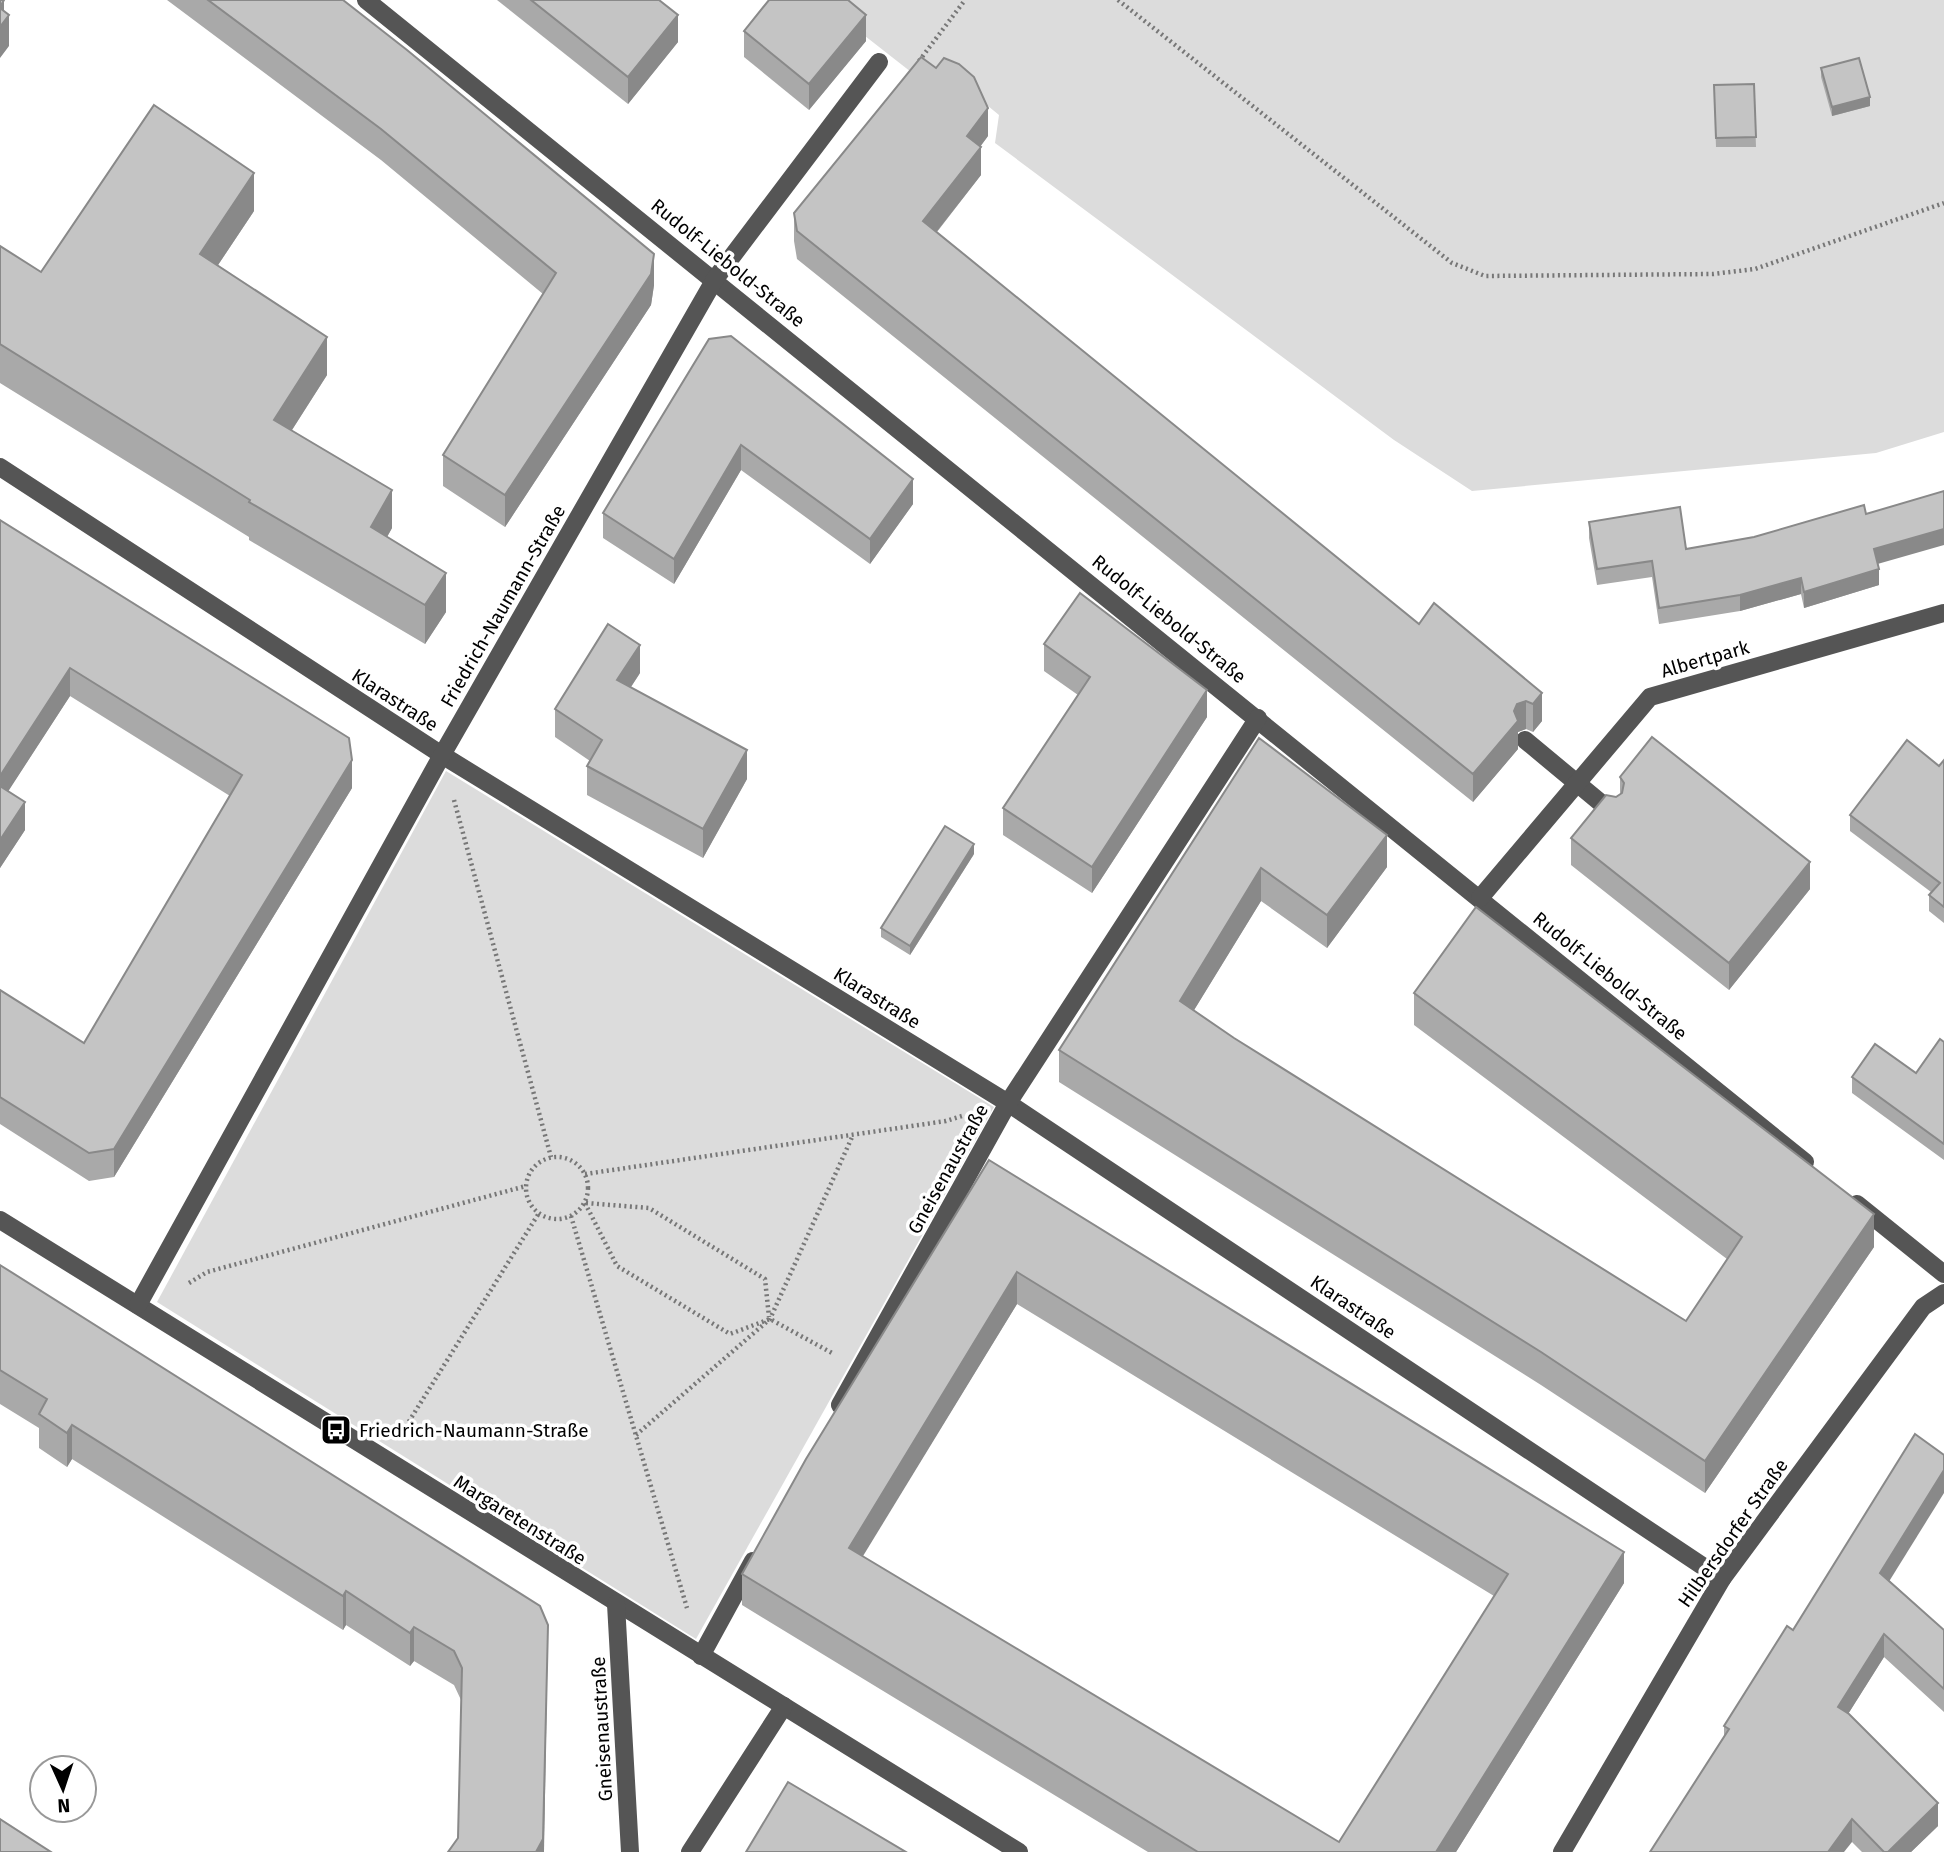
<svg xmlns="http://www.w3.org/2000/svg" width="1944" height="1852" font-family="'Fira Sans',sans-serif">
<style>
.green{fill:#dcdcdc}
.lines{fill:none;stroke-linecap:round;stroke-linejoin:round}
.path{stroke:#777;stroke-width:4.5;stroke-dasharray:2 3.5;stroke-linecap:butt}
.minor{stroke:#555;stroke-width:18}
.wall{fill:#a9a9a9;fill-rule:evenodd}
.shaded-wall{fill:#898989}
.building{fill:#c4c4c4;stroke:#898989;stroke-width:2;fill-rule:evenodd}
.labels{text-anchor:middle;dominant-baseline:central;stroke-width:7;stroke-linejoin:round;paint-order:stroke}
.street-label{font-size:19px;fill:#000;stroke:#fff}
.poi-label{font-size:19px;fill:#000;stroke:#fff;text-anchor:start}
</style>
<rect width="100%" height="100%" fill="#fff"/>
<g class="green">
<path d="M 819,0 L 1944,0 L 1944,432 L 1876,453 L 1472,491 L 1394,440 L 995,143 L 999,115 L 948,73 L 920,79 Z"/>
<path d="M 446,771 L 994,1107 L 696,1639 L 157,1302 Z"/>
</g>
<g class="lines">
<g class="path">
<path d="M 1118,0 L 1452,263 L 1485,276 L 1713,274 L 1755,269 L 1944,203"/>
<path d="M 919,61 L 965,0"/>
<path d="M 454,800 L 551,1157"/>
<circle cx="557" cy="1188" r="31"/>
<path d="M 585,1174 L 946,1121 L 965,1115"/>
<path d="M 585,1203 L 617,1266 L 730,1334 L 770,1319 L 832,1353"/>
<path d="M 586,1203 L 649,1208 L 765,1279 L 769,1317"/>
<path d="M 571,1216 L 687,1608"/>
<path d="M 189,1283 L 207,1272 L 526,1186"/>
<path d="M 403,1431 L 539,1213"/>
<path d="M 636,1435 L 770,1319 L 853,1135"/>
</g>
<g class="minor">
<path d="M 366,0 L 1805,1162"/>
<path d="M 0,467 L 442,755 L 1008,1103 L 1722,1579"/>
<path d="M 1525,740 L 1613,813"/>
<path d="M 1480,898 L 1650,697 L 1944,613"/>
<path d="M 1857,1204 L 1944,1274"/>
<path d="M 0,1220 L 1019,1852"/>
<path d="M 138,1305 L 442,755 L 715,279 L 879,62"/>
<path d="M 840,1405 L 1008,1103 L 1258,718"/>
<path d="M 616,1604 L 630,1852"/>
<path d="M 701,1656 L 753,1561"/>
<path d="M 690,1852 L 784,1706"/>
<path d="M 1562,1852 L 1722,1579 L 1923,1307 L 1944,1293"/>
</g>
</g>
<g class="wall">
<path d="M 167,0 L 343,0 L 654,285 L 651,305 L 505,527 L 443,486 L 443,455 L 543,294 L 381,160 Z"/>
<path d="M 497,0 L 659,0 L 678,42 L 628,104 Z"/>
<path d="M 744,31 L 866,41 L 809,110 L 744,57 Z"/>
<path d="M 1821,68 L 1870,106 L 1832,116 L 1821,77 Z"/>
<path d="M 1754,84 L 1756,147 L 1716,147 L 1714,85 Z"/>
<path d="M 988,136 L 980,147 L 981,175 L 937,232 L 1419,624 L 1542,693 L 1542,721 L 1533,732 L 1526,729 L 1518,732 L 1518,749 L 1473,802 L 797,259 L 794,241 L 794,213 Z"/>
<path d="M 254,211 L 218,265 L 327,375 L 292,430 L 392,528 L 387,537 L 446,612 L 425,644 L 249,540 L 249,537 L 0,383 L 0,246 L 41,272 Z"/>
<path d="M 709,339 L 913,504 L 870,564 L 741,470 L 674,584 L 603,538 L 603,513 Z"/>
<path d="M 0,520 L 352,788 L 114,1177 L 89,1181 L 0,1124 L 0,990 L 84,1043 L 230,796 L 70,696 L 8,791 L 25,830 L 0,868 Z"/>
<path d="M 1589,522 L 1686,549 L 1877,564 L 1879,585 L 1804,608 L 1801,594 L 1740,611 L 1659,624 L 1652,577 L 1597,585 L 1589,538 Z"/>
<path d="M 1044,644 L 1207,717 L 1092,893 L 1003,835 L 1003,808 L 1078,695 L 1044,671 Z"/>
<path d="M 640,673 L 631,687 L 747,779 L 703,858 L 587,795 L 587,766 L 590,761 L 555,737 L 555,709 Z"/>
<path d="M 1259,738 L 1387,867 L 1327,948 L 1261,901 L 1194,1010 L 1234,1038 L 1686,1321 L 1727,1259 L 1414,1025 L 1414,993 L 1874,1247 L 1705,1493 L 1541,1385 L 1059,1082 L 1059,1050 Z"/>
<path d="M 1944,760 L 1944,923 L 1929,911 L 1929,895 L 1931,892 L 1850,831 L 1850,815 L 1939,766 Z"/>
<path d="M 1620,777 L 1810,889 L 1729,990 L 1571,865 L 1571,838 L 1620,795 Z"/>
<path d="M 974,854 L 910,955 L 881,937 L 881,928 Z"/>
<path d="M 1944,1042 L 1944,1160 L 1852,1093 L 1852,1077 L 1916,1073 Z"/>
<path d="M 989,1160 L 1624,1583 L 1456,1852 L 1148,1852 L 742,1605 L 742,1574 ZM 1017,1304 L 1494,1596 L 1339,1842 L 862,1556 Z"/>
<path d="M 0,1265 L 548,1658 L 458,1838 L 461,1700 L 454,1685 L 414,1661 L 410,1666 L 346,1625 L 343,1630 L 72,1459 L 67,1467 L 39,1448 L 39,1428 L 0,1404 Z"/>
<path d="M 1890,1581 L 1944,1630 L 1944,1712 L 1884,1657 L 1848,1714 L 1938,1826 L 1911,1852 L 1862,1852 L 1852,1842 L 1724,1736 L 1724,1726 L 1793,1630 Z"/>
</g>
<g class="shaded-wall">
<path d="M 4,0 L 4,21 L 9,15 L 9,46 L 0,58 L 0,7 Z"/>
<path d="M 678,15 L 678,42 L 628,104 L 628,77 Z"/>
<path d="M 866,15 L 866,41 L 809,110 L 809,84 Z"/>
<path d="M 1870,97 L 1870,106 L 1832,116 L 1832,107 Z"/>
<path d="M 988,108 L 988,136 L 967,164 L 967,136 Z"/>
<path d="M 981,147 L 981,175 L 923,249 L 923,221 Z"/>
<path d="M 254,173 L 254,211 L 200,292 L 200,254 Z"/>
<path d="M 654,254 L 654,285 L 651,305 L 505,527 L 505,495 Z"/>
<path d="M 327,337 L 327,375 L 274,458 L 274,420 Z"/>
<path d="M 741,445 L 741,470 L 674,584 L 674,559 Z"/>
<path d="M 913,479 L 913,504 L 870,564 L 870,539 Z"/>
<path d="M 392,490 L 392,528 L 371,565 L 371,527 Z"/>
<path d="M 1944,529 L 1944,545 L 1874,565 L 1874,549 Z"/>
<path d="M 1879,569 L 1879,585 L 1804,608 L 1804,592 Z"/>
<path d="M 446,573 L 446,612 L 425,644 L 425,605 Z"/>
<path d="M 1801,578 L 1801,594 L 1740,611 L 1740,595 Z"/>
<path d="M 640,645 L 640,673 L 617,708 L 617,680 Z"/>
<path d="M 70,668 L 70,696 L 0,804 L 0,776 Z"/>
<path d="M 1207,690 L 1207,717 L 1092,893 L 1092,867 Z"/>
<path d="M 1542,693 L 1542,721 L 1533,732 L 1533,704 Z"/>
<path d="M 1526,701 L 1526,729 L 1518,732 L 1518,749 L 1473,802 L 1473,774 L 1514,711 L 1517,704 Z"/>
<path d="M 747,750 L 747,779 L 703,858 L 703,829 Z"/>
<path d="M 352,760 L 352,788 L 114,1177 L 114,1149 Z"/>
<path d="M 25,802 L 25,830 L 0,868 L 0,840 Z"/>
<path d="M 1387,835 L 1387,867 L 1327,948 L 1327,915 Z"/>
<path d="M 974,844 L 974,854 L 910,955 L 910,946 Z"/>
<path d="M 1810,862 L 1810,889 L 1729,990 L 1729,963 Z"/>
<path d="M 1261,868 L 1261,901 L 1180,1033 L 1180,1001 Z"/>
<path d="M 1874,1214 L 1874,1247 L 1705,1493 L 1705,1461 Z"/>
<path d="M 1017,1272 L 1017,1304 L 849,1579 L 849,1548 Z"/>
<path d="M 72,1425 L 72,1459 L 67,1467 L 67,1433 Z"/>
<path d="M 1944,1470 L 1944,1493 L 1880,1596 L 1880,1573 Z"/>
<path d="M 1624,1552 L 1624,1583 L 1456,1852 L 1436,1852 Z"/>
<path d="M 346,1591 L 346,1625 L 343,1630 L 343,1596 Z"/>
<path d="M 548,1625 L 544,1852 L 536,1852 Z"/>
<path d="M 414,1627 L 414,1661 L 410,1666 L 410,1633 Z"/>
<path d="M 1884,1634 L 1884,1657 L 1838,1730 L 1838,1707 Z"/>
<path d="M 1938,1803 L 1938,1826 L 1911,1852 L 1888,1852 Z"/>
<path d="M 1852,1819 L 1852,1842 L 1844,1852 L 1828,1852 Z"/>
</g>
<g class="building">
<path d="M 0,0 L 4,0 L 0,7 Z"/>
<path d="M 208,0 L 343,0 L 407,50 L 654,254 L 651,274 L 505,495 L 443,455 L 556,273 L 381,129 Z"/>
<path d="M 531,0 L 659,0 L 678,15 L 628,77 Z"/>
<path d="M 769,0 L 848,0 L 866,15 L 809,84 L 744,31 Z"/>
<path d="M 0,8 L 9,15 L 0,27 Z"/>
<path d="M 921,57 L 936,68 L 944,58 L 959,64 L 974,77 L 988,108 L 967,136 L 981,147 L 923,221 L 1419,624 L 1434,603 L 1542,693 L 1533,704 L 1526,701 L 1517,704 L 1514,711 L 1518,721 L 1473,774 L 797,231 L 794,213 Z"/>
<path d="M 1859,58 L 1870,97 L 1832,107 L 1821,68 Z"/>
<path d="M 1754,84 L 1756,137 L 1716,138 L 1714,85 Z"/>
<path d="M 154,105 L 254,173 L 200,254 L 327,337 L 274,420 L 392,490 L 371,527 L 446,573 L 425,605 L 249,502 L 250,500 L 0,344 L 0,246 L 41,272 Z"/>
<path d="M 731,336 L 913,479 L 870,539 L 741,445 L 674,559 L 603,513 L 709,339 Z"/>
<path d="M 1944,491 L 1944,529 L 1874,549 L 1879,569 L 1804,592 L 1801,578 L 1740,595 L 1659,608 L 1652,561 L 1597,569 L 1589,522 L 1680,507 L 1686,549 L 1754,537 L 1864,505 L 1866,514 Z"/>
<path d="M 0,520 L 349,738 L 352,760 L 114,1149 L 89,1153 L 0,1097 L 0,990 L 84,1043 L 242,775 L 70,668 L 0,776 Z"/>
<path d="M 1080,593 L 1207,690 L 1092,867 L 1003,808 L 1090,677 L 1044,644 Z"/>
<path d="M 608,624 L 640,645 L 617,680 L 747,750 L 703,829 L 587,766 L 602,740 L 555,709 Z"/>
<path d="M 1652,737 L 1810,862 L 1729,963 L 1571,838 L 1606,795 L 1616,797 L 1622,793 L 1624,783 L 1620,777 Z"/>
<path d="M 1259,738 L 1387,835 L 1327,915 L 1261,868 L 1180,1001 L 1234,1038 L 1686,1321 L 1742,1237 L 1414,993 L 1476,907 L 1874,1214 L 1705,1461 L 1541,1352 L 1059,1050 Z"/>
<path d="M 1907,740 L 1939,766 L 1944,760 L 1944,907 L 1929,895 L 1940,883 L 1850,815 Z"/>
<path d="M 0,786 L 25,802 L 0,840 Z"/>
<path d="M 945,826 L 974,844 L 910,946 L 881,928 Z"/>
<path d="M 1940,1039 L 1944,1042 L 1944,1144 L 1852,1077 L 1875,1044 L 1916,1073 Z"/>
<path d="M 989,1160 L 1624,1552 L 1436,1852 L 1198,1852 L 742,1574 L 806,1459 ZM 1017,1272 L 1508,1574 L 1339,1842 L 849,1548 Z"/>
<path d="M 0,1265 L 540,1606 L 548,1625 L 543,1839 L 536,1852 L 448,1852 L 458,1838 L 462,1668 L 454,1651 L 414,1627 L 410,1633 L 346,1591 L 343,1596 L 72,1425 L 67,1433 L 39,1414 L 47,1399 L 0,1370 Z"/>
<path d="M 1915,1434 L 1944,1455 L 1944,1470 L 1880,1573 L 1944,1630 L 1944,1689 L 1884,1634 L 1838,1707 L 1849,1714 L 1938,1803 L 1888,1852 L 1884,1852 L 1852,1819 L 1828,1852 L 1650,1852 L 1729,1729 L 1724,1726 L 1787,1626 L 1793,1630 Z"/>
<path d="M 788,1782 L 906,1852 L 746,1852 Z"/>
<path d="M 0,1819 L 51,1852 L 0,1852 Z"/>
</g>
<defs>
<g id="bus-square" transform="scale(1.575)"><rect x="-9" y="-9" width="18" height="18" rx="4" fill="#000" stroke="#fff"/><path d="M-5-6H5V4H4V6H2V4H-2V6H-4V4H-5ZM-3.5-4V0h7V-4ZM-3.5 1.2v1.5H-2V1.2ZM2 1.2v1.5H3.5V1.2Z" fill="#fff"/></g>
</defs>
<g fill-rule="evenodd">
<use href="#bus-square" x="336" y="1430"/>
</g>
<g class="labels">
<g class="street-label">
<text transform="translate(728 263) rotate(39)">Rudolf-Liebold-Straße</text>
<text transform="translate(503 606) rotate(-60)">Friedrich-Naumann-Straße</text>
<text transform="translate(1169 619) rotate(39)">Rudolf-Liebold-Straße</text>
<text transform="translate(1705 659) rotate(-16)">Albertpark</text>
<text transform="translate(395 700) rotate(33)">Klarastraße</text>
<text transform="translate(1610 976) rotate(39)">Rudolf-Liebold-Straße</text>
<text transform="translate(877 998) rotate(32)">Klarastraße</text>
<text transform="translate(948 1169) rotate(-61)">Gneisenaustraße</text>
<text transform="translate(1353 1307) rotate(34)">Klarastraße</text>
<text transform="translate(520 1520) rotate(32)">Margaretenstraße</text>
<text transform="translate(1733 1533) rotate(-55)">Hilbersdorfer Straße</text>
<text transform="translate(602 1729) rotate(-93)">Gneisenaustraße</text>
</g>
<g class="poi-label">
<text x="359" y="1430">Friedrich-Naumann-Straße</text>
</g>
</g>
<g transform="translate(63 1789) rotate(177)"><circle r="33" fill="#ffffff" stroke="#999999" stroke-width="2"/>
<path d="M0-5L12 26L0 18L-12 26Z" fill="#000000"/>
<text y="-10" font-size="19" font-weight="bold" text-anchor="middle" fill="#000000">N</text>
</g>
</svg>
